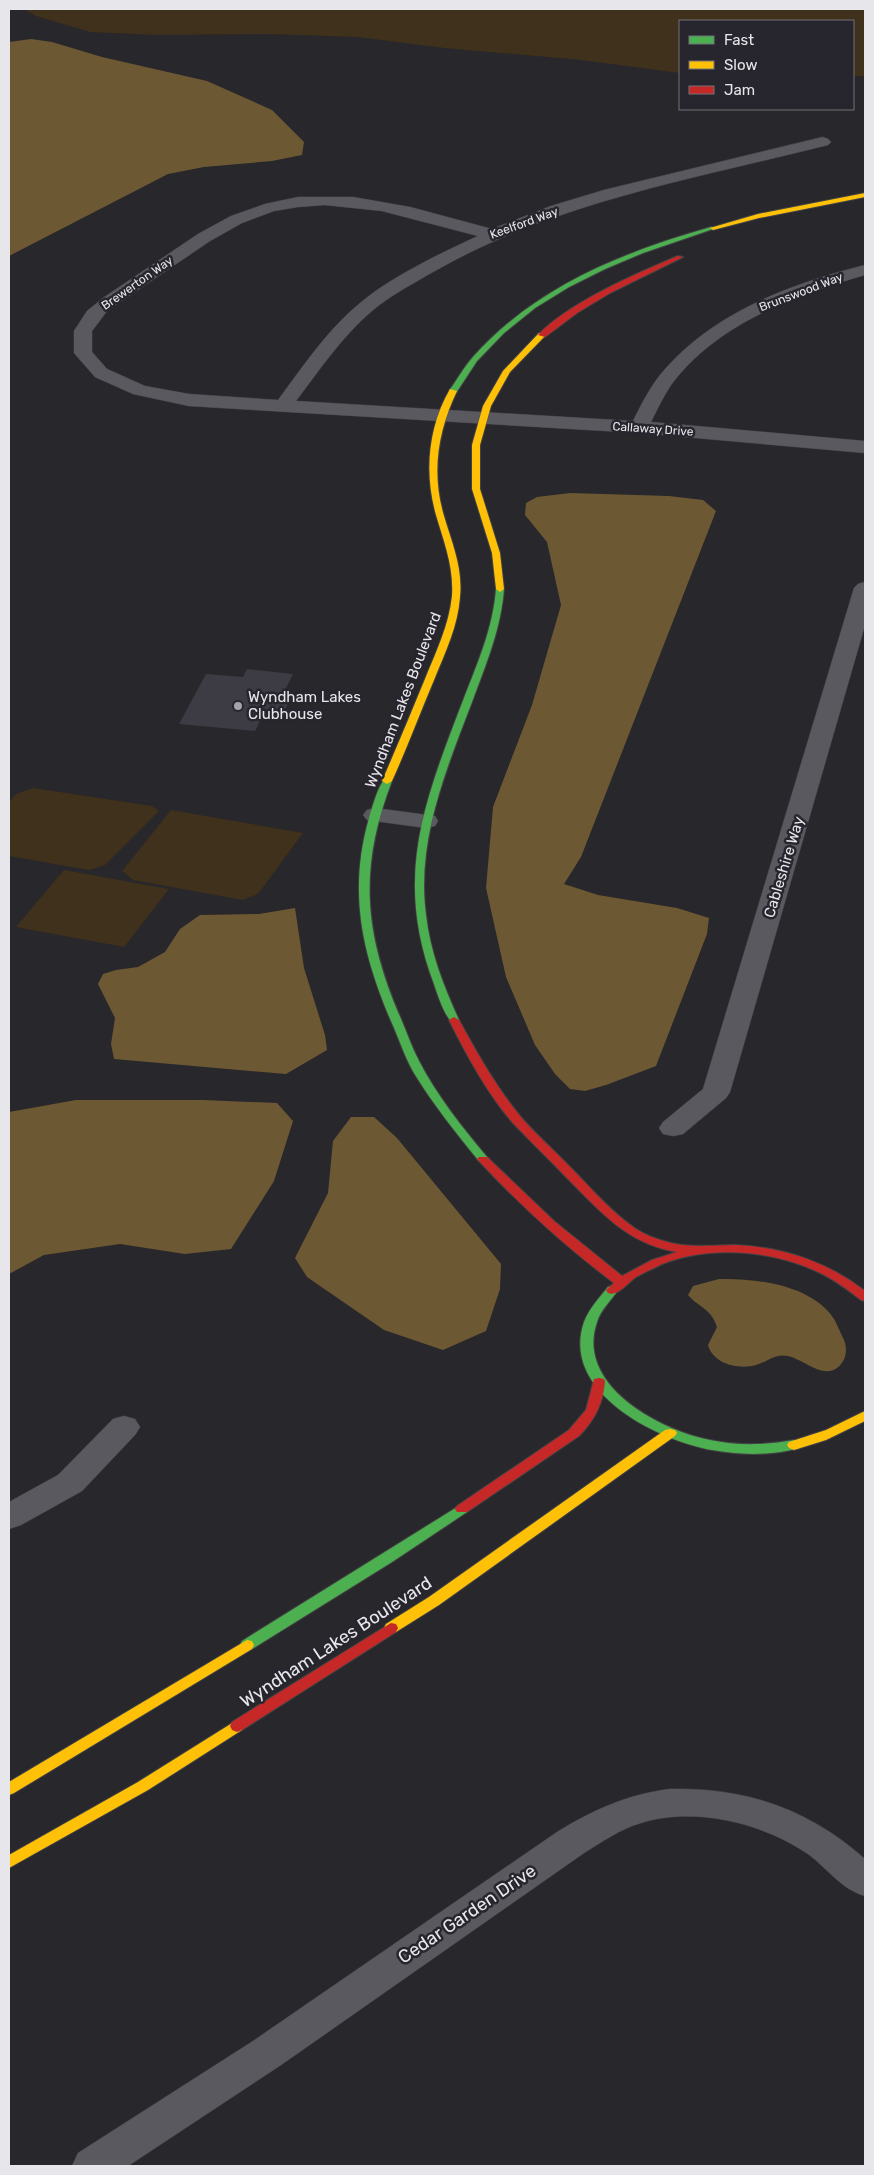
<svg xmlns="http://www.w3.org/2000/svg" width="874" height="2175" font-family="Rubik,sans-serif">
<style>
.green{fill:#3f311b}
.water{fill:#6d5834}
.building{fill:#3d3c45}
.lines{fill:none;stroke-linecap:round;stroke-linejoin:round}
.street-casing{stroke:#434345;stroke-width:1}
.fast-casing{stroke:#434345;stroke-width:2}
.slow-casing{stroke:#434345;stroke-width:2}
.jam-casing{stroke:#434345;stroke-width:2}
.street{fill:#5a595f;fill-rule:evenodd}
.fast{fill:#4caf50;fill-rule:evenodd}
.slow{fill:#ffc107;fill-rule:evenodd}
.jam{fill:#c62828;fill-rule:evenodd}
.poi-dot{fill:#a4a3a8;stroke:#27252d;stroke-width:2}
.labels{text-anchor:middle;dominant-baseline:central;stroke-width:5;stroke-linejoin:round;paint-order:stroke}
.far-street-label{font-size:12px;fill:#e7e6eb;stroke:#27252d}
.poi-label{font-size:15px;fill:#e7e6eb;stroke:#27252d;text-anchor:start}
.street-label{font-size:15px;fill:#e7e6eb;stroke:#27252d}
.near-street-label{font-size:18px;fill:#e7e6eb;stroke:#27252d}
</style>
<rect width="100%" height="100%" fill="#28272b"/>
<g class="green">
<path d="M 24,9 L 865,9 L 865,76 L 853,76 L 853,21 L 680,21 L 680,73 L 581,60 L 444,48 L 358,37 L 268,34 L 156,35 L 90,32 L 36,16 Z"/>
<path d="M 33,788 L 152,806 L 159,811 L 105,865 L 89,870 L 9,856 L 9,802 L 16,794 Z"/>
<path d="M 171,810 L 303,833 L 258,894 L 243,900 L 133,880 L 122,871 Z"/>
<path d="M 64,870 L 169,889 L 124,947 L 16,927 Z"/>
</g>
<g class="water">
<path d="M 31,39 L 52,42 L 102,57 L 207,81 L 272,110 L 304,142 L 302,155 L 272,161 L 204,167 L 168,174 L 9,256 L 9,42 Z"/>
<path d="M 570,493 L 669,496 L 703,500 L 716,511 L 581,857 L 564,884 L 598,895 L 677,908 L 709,918 L 707,934 L 656,1066 L 606,1085 L 585,1091 L 570,1089 L 555,1074 L 535,1045 L 506,977 L 486,888 L 493,807 L 532,705 L 561,605 L 547,542 L 525,515 L 526,503 L 537,497 Z"/>
<path d="M 295,908 L 304,968 L 325,1035 L 327,1050 L 286,1074 L 114,1059 L 111,1044 L 115,1018 L 98,984 L 103,974 L 116,970 L 138,967 L 165,952 L 180,929 L 200,915 L 259,914 Z"/>
<path d="M 76,1100 L 203,1100 L 277,1103 L 293,1121 L 274,1181 L 231,1249 L 185,1254 L 120,1244 L 44,1255 L 9,1274 L 9,1112 Z"/>
<path d="M 351,1117 L 374,1117 L 397,1138 L 501,1264 L 500,1289 L 486,1331 L 443,1350 L 384,1330 L 307,1277 L 295,1258 L 328,1193 L 333,1141 Z"/>
<path d="M 719,1279 C 756,1278 812,1285 834,1319 C 838,1326 841,1334 844,1340 C 848,1350 846,1361 837,1368 C 822,1379 803,1359 788,1356 C 775,1353 767,1362 756,1365 C 739,1370 713,1364 708,1345 L 717,1327 C 711,1308 699,1308 688,1295 L 693,1286 Z"/>
</g>
<path class="building" d="M 247,669 L 293,674 L 283,694 L 293,694 L 280,719 L 262,717 L 255,731 L 179,724 L 206,674 L 243,677 Z"/>
<g class="lines">
<g class="street-casing">
<g id="street">
<path d="M 823,137 L 828,139 L 831,142 L 828,145 C 693,179 555,202 433,272 C 414,283 395,293 378,306 C 345,332 321,368 296,401 L 633,421 C 641,405 649,389 660,375 C 711,313 790,284 865,265 L 865,275 C 795,295 716,324 671,385 C 663,397 657,410 651,422 L 865,441 L 865,453 L 639,433 L 189,406 L 133,394 L 95,377 L 74,353 L 74,331 L 87,311 L 103,298 L 198,234 L 231,216 L 265,204 L 298,197 L 353,197 L 410,207 L 492,229 L 551,206 L 604,190 ZM 325,205 L 382,211 L 478,236 C 443,252 395,275 365,299 C 330,326 304,365 278,400 L 189,394 L 145,386 L 107,369 L 92,352 L 92,331 L 107,311 L 210,241 L 242,223 L 274,211 L 298,207 Z"/>
<path d="M 865,582 L 865,625 L 730,1092 L 726,1098 L 683,1134 L 673,1136 L 663,1134 L 659,1128 L 663,1122 L 703,1089 L 854,588 L 858,584 Z"/>
<path d="M 375,808 L 435,816 L 438,821 L 435,826 L 426,828 L 367,820 L 363,815 L 367,810 Z"/>
<path d="M 124,1416 L 135,1419 L 140,1427 L 135,1435 L 82,1491 L 21,1525 L 9,1529 L 9,1502 L 58,1475 L 113,1419 Z"/>
<path d="M 670,1789 C 745,1787 809,1809 865,1859 L 865,1896 C 842,1890 827,1868 808,1854 C 763,1823 694,1806 641,1823 C 620,1829 602,1842 584,1853 L 281,2065 L 128,2166 L 72,2166 L 78,2153 L 253,2041 L 557,1832 C 593,1810 628,1794 670,1789 Z"/>
</g>
</g>
<g class="fast-casing">
<g id="fast">
<path d="M 711,227 L 716,228 L 643,253 L 605,269 L 569,287 L 535,308 L 504,333 L 477,361 L 456,393 L 449,391 C 457,380 464,367 473,357 C 535,287 623,252 711,227 Z"/>
<path d="M 500,586 L 504,589 C 501,629 486,664 472,702 C 446,770 416,841 426,915 C 430,952 444,987 459,1020 L 454,1023 C 446,1021 437,993 434,984 C 393,876 425,800 464,698 C 478,662 493,628 496,589 Z"/>
<path d="M 387,778 L 392,781 C 358,869 364,934 401,1019 C 407,1033 412,1048 419,1061 C 437,1096 462,1127 487,1157 L 489,1159 L 487,1161 L 479,1161 C 456,1133 433,1104 414,1073 C 404,1056 399,1038 391,1021 C 362,953 348,892 369,818 C 372,809 379,781 387,778 Z"/>
<path d="M 612,1286 L 618,1290 C 611,1301 601,1309 597,1322 C 575,1385 659,1430 710,1440 C 738,1446 766,1445 794,1440 L 799,1442 L 801,1445 L 799,1448 C 771,1456 739,1455 712,1450 C 657,1440 560,1392 584,1322 C 589,1309 599,1298 608,1287 Z"/>
<path d="M 462,1504 L 467,1506 L 469,1509 L 467,1512 L 392,1562 L 252,1649 L 247,1650 L 242,1649 L 240,1645 L 242,1641 Z"/>
</g>
</g>
<g class="slow-casing">
<g id="slow">
<path d="M 865,193 L 865,197 L 759,218 L 713,230 L 710,228 L 758,214 Z"/>
<path d="M 539,333 L 546,335 L 510,372 L 491,406 L 480,445 L 480,489 L 500,553 L 504,589 L 500,592 L 496,589 L 492,553 L 472,489 L 472,445 L 483,406 L 503,371 Z"/>
<path d="M 450,389 L 457,391 C 438,431 431,472 444,516 C 452,543 463,568 460,597 C 458,626 445,653 434,680 C 420,713 407,748 392,781 L 387,784 L 382,781 C 397,747 411,713 425,679 C 436,652 449,625 452,596 C 454,567 444,542 436,515 C 424,473 428,427 450,389 Z"/>
<path d="M 865,1411 L 865,1421 L 826,1440 L 794,1450 L 789,1448 L 787,1445 L 789,1442 L 826,1430 Z"/>
<path d="M 670,1429 L 675,1430 L 677,1433 L 675,1436 L 439,1605 L 396,1632 L 391,1633 L 386,1632 L 384,1628 L 386,1624 L 429,1597 L 665,1430 Z"/>
<path d="M 247,1640 L 252,1641 L 254,1645 L 252,1649 L 14,1793 L 9,1795 L 9,1782 Z"/>
<path d="M 237,1720 L 242,1722 L 244,1726 L 242,1730 L 148,1790 L 9,1868 L 9,1855 L 138,1782 Z"/>
</g>
</g>
<g class="jam-casing">
<g id="jam">
<path d="M 678,256 L 683,257 L 610,293 L 577,313 L 545,337 L 538,335 C 570,302 635,274 678,256 Z"/>
<path d="M 454,1017 L 459,1020 C 477,1053 496,1087 520,1116 C 535,1134 554,1150 570,1167 C 591,1188 612,1213 636,1229 C 647,1236 659,1240 671,1243 C 693,1248 713,1245 735,1245 C 782,1247 828,1262 865,1291 L 865,1301 L 861,1300 C 847,1289 832,1278 816,1271 C 770,1250 708,1245 660,1265 C 652,1269 643,1273 636,1277 C 629,1282 623,1290 615,1293 C 612,1294 611,1294 608,1293 L 606,1290 L 614,1283 C 565,1246 521,1206 479,1161 L 477,1159 L 479,1157 L 487,1157 L 554,1221 L 622,1276 L 652,1260 L 677,1252 C 628,1244 602,1213 569,1180 C 551,1161 531,1142 513,1123 C 488,1095 466,1054 449,1020 Z"/>
<path d="M 599,1378 L 604,1379 L 605,1382 C 603,1404 594,1421 579,1436 L 467,1512 L 457,1512 L 455,1509 L 457,1506 L 569,1430 L 586,1410 L 594,1379 Z"/>
<path d="M 391,1623 L 396,1624 L 398,1628 L 396,1632 L 242,1730 L 237,1732 L 232,1730 L 230,1726 L 232,1722 Z"/>
</g>
</g>
<use href="#street" class="street"/>
<use href="#fast" class="fast"/>
<use href="#slow" class="slow"/>
<use href="#jam" class="jam"/>
</g>
<circle class="poi-dot" cx="238" cy="706" r="5"/>
<g class="labels">
<g class="far-street-label">
<text transform="translate(524 223) rotate(-20)">Keelford Way</text>
<text transform="translate(137 283) rotate(-35)">Brewerton Way</text>
<text transform="translate(801 292) rotate(-21)">Brunswood Way</text>
<text transform="translate(653 429) rotate(4)">Callaway Drive</text>
</g>
<g class="poi-label">
<text x="248" y="697">Wyndham Lakes<tspan x="248" dy="17">Clubhouse</tspan></text>
</g>
<g class="street-label">
<text transform="translate(403 700) rotate(-69)">Wyndham Lakes Boulevard</text>
<text transform="translate(784 867) rotate(-73)">Cableshire Way</text>
</g>
<g class="near-street-label">
<text transform="translate(336 1642) rotate(-33)">Wyndham Lakes Boulevard</text>
<text transform="translate(467 1914) rotate(-34)">Cedar Garden Drive</text>
</g>
</g>
<rect width="874" height="2175" fill="none" stroke="#e7e6eb" stroke-width="20"/>
<rect x="679" y="20" width="175" height="90" fill="#27252d" stroke="#747279"/>
<rect x="689" y="36" width="25" height="8" fill="#4caf50" stroke="#747279"/>
<text x="724" y="45" font-size="15" fill="#e7e6eb">Fast</text>
<rect x="689" y="61" width="25" height="8" fill="#ffc107" stroke="#747279"/>
<text x="724" y="70" font-size="15" fill="#e7e6eb">Slow</text>
<rect x="689" y="86" width="25" height="8" fill="#c62828" stroke="#747279"/>
<text x="724" y="95" font-size="15" fill="#e7e6eb">Jam</text>
</svg>
